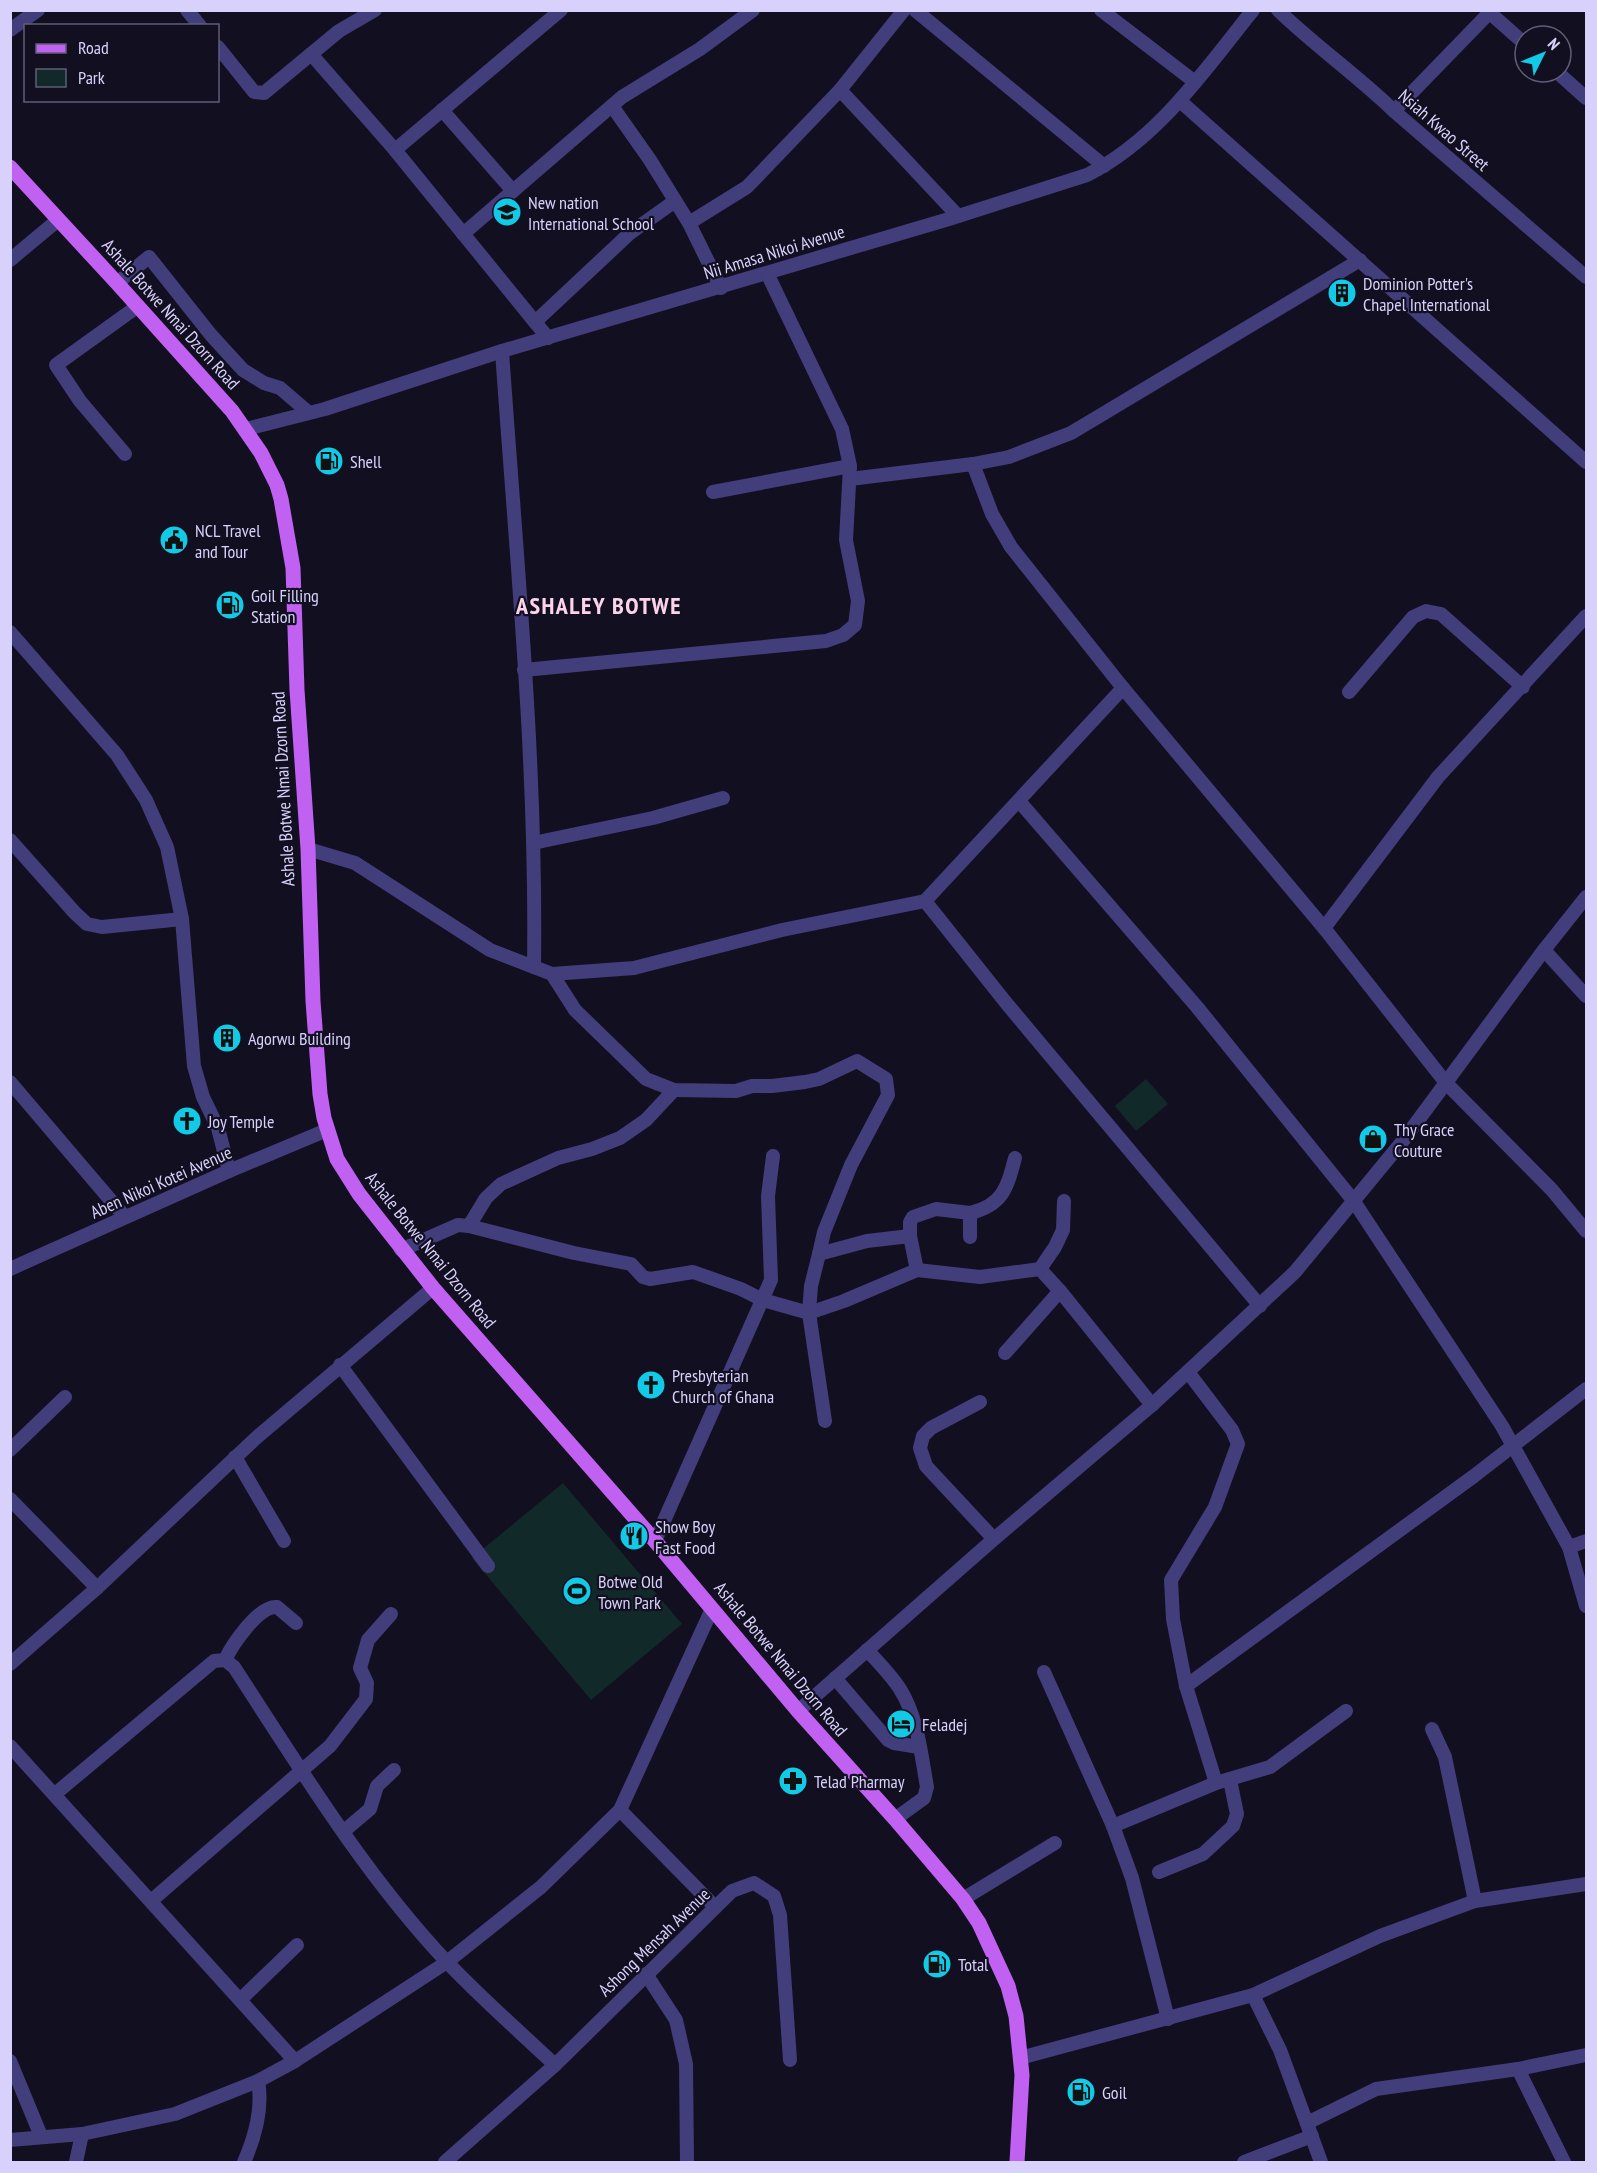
<svg xmlns="http://www.w3.org/2000/svg" width="1597" height="2173" font-family="'PT Sans Narrow',sans-serif">
<style>
.green{fill:#122929}
.lines{fill:none;stroke-linecap:round;stroke-linejoin:round}
.minor{stroke:#423d7b;stroke-width:14}
.major{stroke:#c161f2;stroke-width:15}
.labels{text-anchor:middle;dominant-baseline:central;stroke-width:4.5;stroke-linejoin:round;paint-order:stroke}
.street-label{font-size:18px;fill:#d7d1fb;stroke:#120f20}
.poi-label{font-size:18px;fill:#d7d1fb;stroke:#120f20;text-anchor:start}
.district-label{font-size:24px;font-weight:bold;letter-spacing:1.5px;fill:#fbd3eb;stroke:#120f20}
</style>
<rect width="100%" height="100%" fill="#120f20"/>
<g class="green">
<path d="M 1146,1079 L 1168,1104 L 1136,1131 L 1115,1106 Z"/>
<path d="M 563,1483 L 682,1624 L 591,1700 L 472,1558 Z"/>
</g>
<g class="lines">
<g class="minor">
<path d="M 187,10 L 200,26"/>
<path d="M 915,10 L 1104,166"/>
<path d="M 1101,10 L 1195,82"/>
<path d="M 1278,10 C 1315,46 1357,75 1394,111 L 1586,277"/>
<path d="M 1490,13 L 1525,44"/>
<path d="M 10,30 L 38,10"/>
<path d="M 218,47 L 254,92 L 264,93 L 339,31 L 375,10"/>
<path d="M 311,54 L 395,150 L 548,338"/>
<path d="M 1557,72 L 1586,98"/>
<path d="M 840,90 L 958,216"/>
<path d="M 1180,101 L 1586,462"/>
<path d="M 612,106 L 650,160 L 689,223 L 721,288"/>
<path d="M 442,110 L 513,191"/>
<path d="M 1394,111 L 1492,10"/>
<path d="M 395,150 L 561,10"/>
<path d="M 689,223 L 747,187 L 840,90 L 904,10"/>
<path d="M 463,234 L 622,97 L 700,49 L 753,10"/>
<path d="M 10,260 L 58,220"/>
<path d="M 117,283 L 149,257 L 211,335 L 243,370 L 264,383 L 280,388 L 308,412"/>
<path d="M 535,322 L 630,233 L 675,201"/>
<path d="M 502,351 C 516,555 537,762 534,967"/>
<path d="M 246,429 L 325,409 L 502,351 L 949,219 L 1087,175 C 1158,139 1204,71 1253,10"/>
<path d="M 125,454 L 80,401 L 56,365 L 138,306"/>
<path d="M 973,464 L 992,514 L 1011,547 L 1123,688 L 1324,928 L 1446,1083 L 1552,1190 L 1586,1231"/>
<path d="M 850,479 L 973,464 L 1009,457 L 1071,433 L 1360,260"/>
<path d="M 713,492 L 850,466"/>
<path d="M 10,632 L 117,755 L 146,800 L 167,847 L 182,919 L 194,1066 L 203,1097 L 218,1128 L 229,1171"/>
<path d="M 524,670 L 826,641 L 843,635 L 855,625 L 858,601 L 846,540 L 850,466 L 842,429 L 767,273"/>
<path d="M 1349,692 L 1413,617 L 1426,611 L 1441,614 L 1523,687"/>
<path d="M 1019,801 L 1197,1007 L 1353,1200 L 1502,1426 L 1569,1547 L 1586,1606"/>
<path d="M 10,840 L 75,913 L 87,924 L 102,927 L 182,919"/>
<path d="M 533,843 L 653,818 L 723,798"/>
<path d="M 308,849 L 355,863 L 490,950 L 552,974 L 634,968 L 782,930 L 925,901 L 1007,1004 L 1260,1306"/>
<path d="M 925,901 L 1123,688"/>
<path d="M 1324,928 L 1438,777 L 1586,616"/>
<path d="M 1544,950 L 1586,996"/>
<path d="M 552,974 L 575,1010 L 646,1079 L 674,1090 L 736,1091 L 752,1086 L 772,1086 L 805,1082 L 819,1079 L 857,1061 L 886,1079 L 888,1095 L 851,1165 L 824,1232 L 819,1254"/>
<path d="M 10,1082 L 125,1217"/>
<path d="M 970,1213 C 1003,1205 1007,1188 1015,1158"/>
<path d="M 469,1226 L 486,1198 L 501,1184 L 558,1158 L 592,1149 L 620,1138 L 646,1120 L 674,1090"/>
<path d="M 910,1236 L 917,1270"/>
<path d="M 401,1250 L 458,1225 L 469,1226 L 574,1253 L 631,1264 L 643,1277 L 650,1279 L 693,1272 L 741,1289 L 763,1300 L 809,1313 L 844,1301 L 917,1270 L 980,1277 L 1040,1269 L 1060,1291 L 1152,1405"/>
<path d="M 10,1269 L 229,1171 L 327,1130"/>
<path d="M 1040,1269 L 1055,1247 L 1063,1230 L 1064,1201"/>
<path d="M 1005,1353 L 1060,1291"/>
<path d="M 340,1365 L 488,1566"/>
<path d="M 1188,1372 L 1232,1430 L 1238,1444 L 1215,1507 L 1171,1580 L 1173,1619 L 1186,1686 L 1216,1783"/>
<path d="M 980,1402 L 931,1428 L 923,1436 L 920,1448 L 926,1466 L 994,1539"/>
<path d="M 825,1421 L 809,1313 L 811,1286 L 819,1254 L 867,1241 L 910,1236 L 910,1222 L 913,1217 L 936,1209 L 970,1213 L 970,1237"/>
<path d="M 10,1450 L 65,1397"/>
<path d="M 235,1457 L 284,1541"/>
<path d="M 10,1499 L 97,1588"/>
<path d="M 655,1541 L 771,1280 L 768,1196 L 773,1156"/>
<path d="M 1569,1547 L 1586,1541"/>
<path d="M 867,1650 C 878,1662 891,1675 900,1689 C 918,1718 921,1754 927,1787 L 924,1798 L 895,1819"/>
<path d="M 225,1660 C 232,1645 259,1605 277,1607 L 296,1623"/>
<path d="M 10,1664 L 97,1588 L 256,1438 L 433,1288"/>
<path d="M 1044,1672 L 1113,1826 L 1132,1878 L 1168,2019"/>
<path d="M 835,1678 L 888,1740 L 894,1743 L 919,1747"/>
<path d="M 1186,1686 L 1474,1476 L 1586,1389"/>
<path d="M 798,1711 L 994,1539 L 1152,1405 L 1295,1272 L 1402,1142 L 1544,950 L 1586,897"/>
<path d="M 1432,1729 L 1445,1757 L 1475,1901"/>
<path d="M 10,1746 L 295,2061"/>
<path d="M 55,1794 L 214,1661 L 225,1660 L 234,1667 C 300,1768 364,1874 447,1962 C 481,1998 519,2031 555,2065"/>
<path d="M 620,1810 L 715,1907"/>
<path d="M 1113,1826 L 1216,1783 L 1270,1767 L 1346,1711"/>
<path d="M 344,1831 L 370,1809 L 377,1786 L 394,1770"/>
<path d="M 1159,1872 L 1203,1854 L 1233,1826 L 1237,1814 L 1230,1780"/>
<path d="M 963,1899 L 1055,1843"/>
<path d="M 151,1901 L 330,1746 L 366,1699 L 367,1683 L 360,1668 L 368,1640 L 391,1614"/>
<path d="M 646,1974 L 676,2020 L 686,2064 L 687,2162"/>
<path d="M 1253,1995 L 1280,2050 L 1321,2162"/>
<path d="M 240,2000 L 297,1945"/>
<path d="M 1020,2058 L 1253,1995 L 1380,1936 L 1475,1901 L 1586,1884"/>
<path d="M 10,2061 L 41,2136"/>
<path d="M 1518,2069 L 1564,2162"/>
<path d="M 1307,2123 L 1376,2089 L 1518,2069 L 1586,2055"/>
<path d="M 10,2140 L 82,2134 L 175,2114 L 258,2081 L 295,2061 L 447,1962 L 541,1887 L 620,1810 L 712,1609"/>
<path d="M 76,2162 L 82,2134"/>
<path d="M 244,2162 C 255,2137 263,2108 258,2081"/>
<path d="M 445,2162 L 555,2065 L 732,1891 L 754,1883 L 774,1896 L 780,1915 L 790,2060"/>
<path d="M 1244,2162 L 1312,2136"/>
</g>
<path class="major" d="M 10,167 L 117,283 L 232,411 L 261,453 L 277,485 L 281,499 L 293,568 L 297,690 L 308,849 L 313,1001 L 320,1094 L 324,1118 L 337,1159 L 359,1194 L 433,1288 L 655,1541 L 798,1711 L 895,1819 L 963,1899 L 979,1923 L 1008,1986 L 1016,2016 L 1022,2075 L 1017,2162"/>
</g>
<defs>
<g id="school-disc" transform="scale(1.5)"><circle r="9.5" fill="#13cae6" stroke="#120f20"/><path d="M0-5L7-2L0 1L-7-2ZM-4 1L0 2.5L4 1V4Q0 6-4 4Z" fill="#111"/></g>
<g id="building-disc" transform="scale(1.5)"><circle r="9.5" fill="#13cae6" stroke="#120f20"/><path d="M-4-6H4V6H1V3H-1V6H-4ZM-2.5-4.3h1.7v1.8h-1.7ZM.8-4.3h1.7v1.8H.8ZM-2.5-1h1.7V.8h-1.7ZM.8-1h1.7V.8H.8Z" fill="#111"/></g>
<g id="fuel-disc" transform="scale(1.5)"><circle r="9.5" fill="#13cae6" stroke="#120f20"/><path d="M-5.5-6h7V0h2V4h1.3V-2.5L3-4.5l.8-.8L6-3V5H2.5V1h-1V6h-7ZM-4.2-4.7v3.2H.2V-4.7Z" fill="#111"/></g>
<g id="civic-disc" transform="scale(1.5)"><circle r="9.5" fill="#13cae6" stroke="#120f20"/><path d="M-.6-6.5H3V-4.5H.6V-3L4-1V1h2V6H-6V1h2V-1L-.6-3ZM-1.2 2.5V6h2.4V2.5Z" fill="#111"/></g>
<g id="church-disc" transform="scale(1.5)"><circle r="9.5" fill="#13cae6" stroke="#120f20"/><path d="M-1.2-6h2.4v3.5h3.3v2.4h-3.3V6h-2.4V-.1h-3.3v-2.4h3.3Z" fill="#111"/></g>
<g id="shop-disc" transform="scale(1.5)"><circle r="9.5" fill="#13cae6" stroke="#120f20"/><path d="M-5-2.5h2.3a2.7 3.5 0 0 1 5.4 0H5L5.5 6h-11ZM-1.5-2.5h3a1.5 2.3 0 0 0-3 0Z" fill="#111"/></g>
<g id="restaurant-disc" transform="scale(1.5)"><circle r="9.5" fill="#13cae6" stroke="#120f20"/><path d="M-5-6h1v4h1v-4h1v4h1v-4h1v5L-1.5 .5V6h-2V.5L-5-1ZM5-6V6H3V1.5H1.5Q1.5-4 5-6Z" fill="#111"/></g>
<g id="stadium-disc" transform="scale(1.5)"><circle r="9.5" fill="#13cae6" stroke="#120f20"/><path d="M0-5a6.5 5 0 1 0 0 10a6.5 5 0 1 0 0-10ZM-3.5-1.8h7v3.6h-7Z" fill="#111"/></g>
<g id="hotel-disc" transform="scale(1.5)"><circle r="9.5" fill="#13cae6" stroke="#120f20"/><path d="M-6-4.5h1.5V1H6V5H4.5V3h-9V5H-6ZM-4 0a1.8 1.8 0 1 1 3.6 0ZM.5 0V-2.5h3Q6-2.5 6 0Z" fill="#111"/></g>
<g id="pharmacy-disc" transform="scale(1.5)"><circle r="9.5" fill="#13cae6" stroke="#120f20"/><path d="M-2-6h4v4h4v4h-4v4h-4v-4h-4v-4h4Z" fill="#111"/></g>
</defs>
<g fill-rule="evenodd">
<use href="#school-disc" x="507" y="212"/>
<use href="#building-disc" x="1342" y="293"/>
<use href="#fuel-disc" x="329" y="461"/>
<use href="#civic-disc" x="174" y="540"/>
<use href="#fuel-disc" x="230" y="605"/>
<use href="#building-disc" x="227" y="1038"/>
<use href="#church-disc" x="187" y="1121"/>
<use href="#shop-disc" x="1373" y="1139"/>
<use href="#church-disc" x="651" y="1385"/>
<use href="#restaurant-disc" x="634" y="1536"/>
<use href="#stadium-disc" x="577" y="1591"/>
<use href="#hotel-disc" x="901" y="1724"/>
<use href="#pharmacy-disc" x="793" y="1781"/>
<use href="#fuel-disc" x="937" y="1964"/>
<use href="#fuel-disc" x="1081" y="2092"/>
</g>
<g class="labels">
<g class="street-label">
<text transform="translate(1444 130) rotate(41)">Nsiah Kwao Street</text>
<text transform="translate(774 252) rotate(-17)">Nii Amasa Nikoi Avenue</text>
<text transform="translate(171 314) rotate(48)">Ashale Botwe Nmai Dzorn Road</text>
<text transform="translate(283 789) rotate(-93)">Ashale Botwe Nmai Dzorn Road</text>
<text transform="translate(161 1182) rotate(-24)">Aben Nikoi Kotei Avenue</text>
<text transform="translate(431 1250) rotate(51)">Ashale Botwe Nmai Dzorn Road</text>
<text transform="translate(781 1659) rotate(50)">Ashale Botwe Nmai Dzorn Road</text>
<text transform="translate(654 1942) rotate(-44)">Ashong Mensah Avenue</text>
</g>
<g class="poi-label">
<text x="528" y="202">New nation<tspan x="528" dy="21">International School</tspan></text>
<text x="1363" y="283">Dominion Potter's<tspan x="1363" dy="21">Chapel International</tspan></text>
<text x="350" y="461">Shell</text>
<text x="195" y="530">NCL Travel<tspan x="195" dy="21">and Tour</tspan></text>
<text x="251" y="595">Goil Filling<tspan x="251" dy="21">Station</tspan></text>
<text x="248" y="1038">Agorwu Building</text>
<text x="208" y="1121">Joy Temple</text>
<text x="1394" y="1129">Thy Grace<tspan x="1394" dy="21">Couture</tspan></text>
<text x="672" y="1375">Presbyterian<tspan x="672" dy="21">Church of Ghana</tspan></text>
<text x="655" y="1526">Show Boy<tspan x="655" dy="21">Fast Food</tspan></text>
<text x="598" y="1581">Botwe Old<tspan x="598" dy="21">Town Park</tspan></text>
<text x="922" y="1724">Feladej</text>
<text x="814" y="1781">Telad Pharmay</text>
<text x="958" y="1964">Total</text>
<text x="1102" y="2092">Goil</text>
</g>
<g class="district-label">
<text x="599" y="605">ASHALEY BOTWE</text>
</g>
</g>
<rect width="1597" height="2173" fill="none" stroke="#d7d1fb" stroke-width="24"/>
<rect x="24" y="24" width="195" height="78" fill="#120f20" stroke="#615d78" stroke-width="1.5"/>
<rect x="36" y="44" width="30" height="9" fill="#c161f2" stroke="#615d78" stroke-width="1.5"/>
<text x="78" y="54" font-size="18" fill="#d7d1fb">Road</text>
<rect x="36" y="69" width="30" height="18" fill="#122929" stroke="#615d78" stroke-width="1.5"/>
<text x="78" y="84" font-size="18" fill="#d7d1fb">Park</text>
<g transform="translate(1543 54) rotate(47)"><circle r="28" fill="#120f20" stroke="#615d78" stroke-width="1.5"/>
<path d="M0-4.5L10 22L0 15L-10 22Z" fill="#13cae6"/>
<text y="-9" font-size="16" font-weight="bold" text-anchor="middle" fill="#d7d1fb">N</text>
</g>
</svg>
